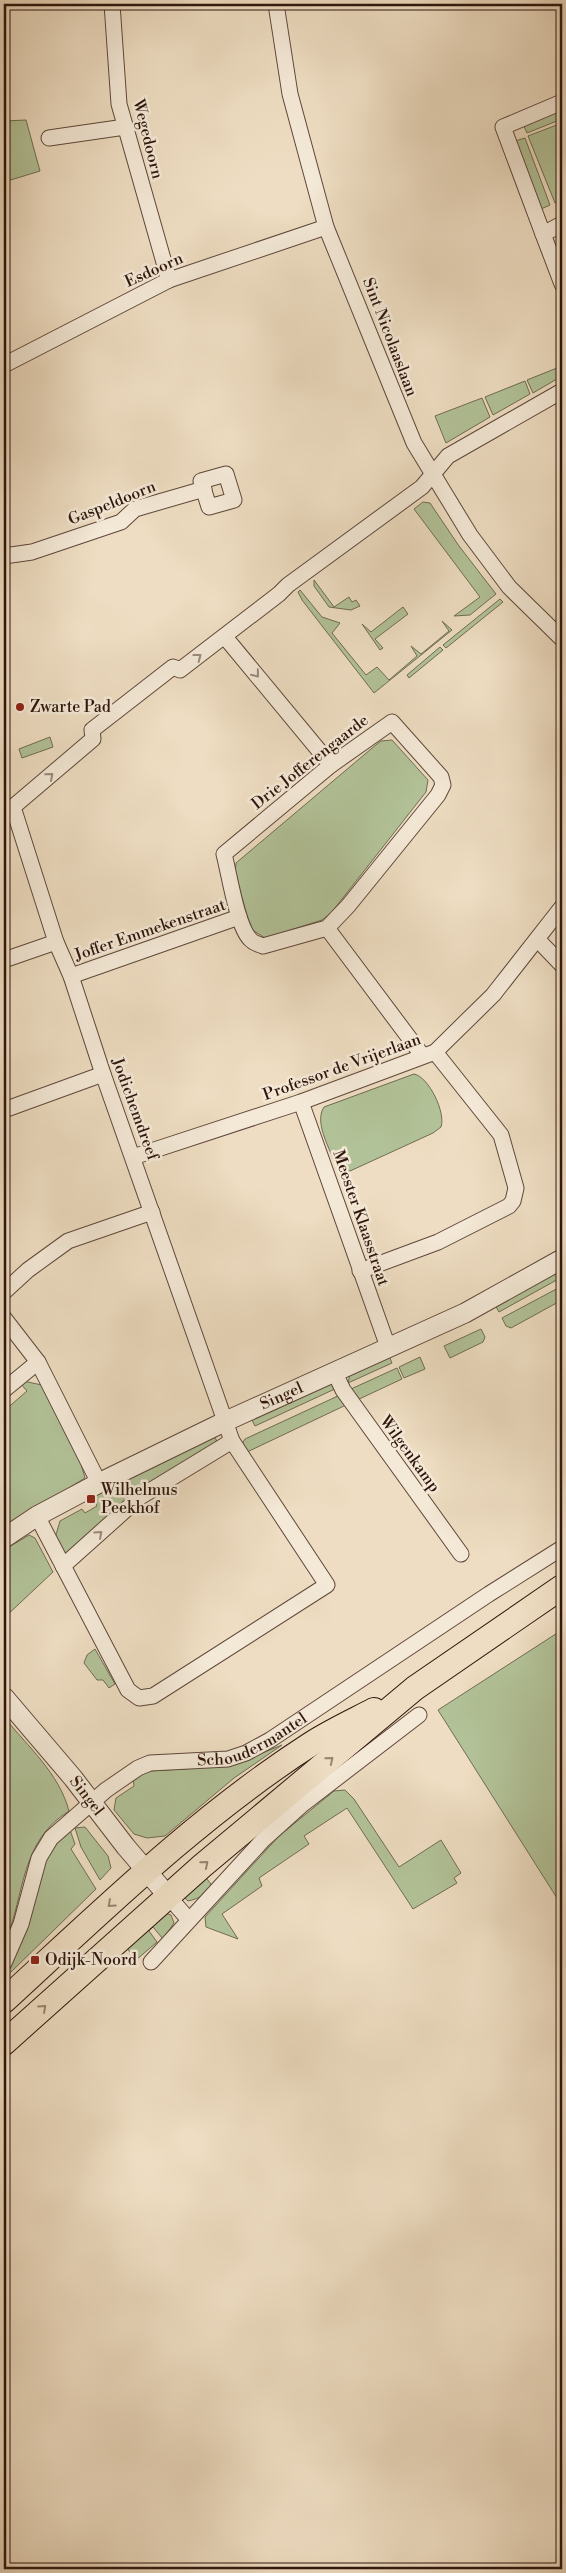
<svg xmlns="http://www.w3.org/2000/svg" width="566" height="2573" font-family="'Libre Bodoni',serif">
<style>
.green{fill:#b2c298;stroke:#706c52}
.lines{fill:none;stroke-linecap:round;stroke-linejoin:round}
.minor-casing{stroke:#5e473a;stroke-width:17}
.tertiary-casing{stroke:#5e473a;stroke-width:21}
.primary-casing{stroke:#2e150c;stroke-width:26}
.minor{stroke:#f4e9d7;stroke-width:15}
.tertiary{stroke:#f4e9d7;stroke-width:19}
.primary{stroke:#eeddc2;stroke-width:24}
.oneway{stroke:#9b8a7c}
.oneway2{stroke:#988370}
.poi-dot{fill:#8f2418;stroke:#f4e9d7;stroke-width:2}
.labels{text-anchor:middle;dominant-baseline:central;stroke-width:5;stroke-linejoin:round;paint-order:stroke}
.street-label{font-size:16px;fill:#2e150c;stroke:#f4e9d7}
.poi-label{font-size:16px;fill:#2e150c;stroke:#f4e9d7;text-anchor:start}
</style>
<rect width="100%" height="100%" fill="#eeddc2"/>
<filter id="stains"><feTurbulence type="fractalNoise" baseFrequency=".004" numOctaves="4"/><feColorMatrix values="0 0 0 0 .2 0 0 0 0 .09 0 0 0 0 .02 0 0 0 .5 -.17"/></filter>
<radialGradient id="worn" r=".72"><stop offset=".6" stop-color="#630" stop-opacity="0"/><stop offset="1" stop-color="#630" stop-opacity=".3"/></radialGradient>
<g class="green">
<path d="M 562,109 L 562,119 L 527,133 L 523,124 Z"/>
<path d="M 26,120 L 40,171 L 4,182 L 4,121 Z"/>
<path d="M 562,123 L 562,200 L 555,203 L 528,136 Z"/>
<path d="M 525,138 L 550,205 L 541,209 L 515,141 Z"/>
<path d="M 562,366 L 562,376 L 533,393 L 527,380 Z"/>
<path d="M 525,381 L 530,394 L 493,415 L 485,397 Z"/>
<path d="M 482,398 L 490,417 L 446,443 L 435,416 Z"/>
<path d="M 423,502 L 430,503 L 459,546 L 496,594 L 470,615 L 454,616 L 480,597 L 414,509 Z"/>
<path d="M 314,580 L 334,607 L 349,597 L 352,602 L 356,600 L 360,606 L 351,610 L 329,607 L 314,586 Z"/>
<path d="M 300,590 L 322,617 L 340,623 L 332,633 L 366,675 L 377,667 L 389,680 L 417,656 L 411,646 L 421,654 L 449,631 L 442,621 L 452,630 L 374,693 L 302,600 L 298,592 Z"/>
<path d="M 500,599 L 503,602 L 446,648 L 443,645 Z"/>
<path d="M 403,607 L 408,614 L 375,639 L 383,648 L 380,650 L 362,624 L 371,632 Z"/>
<path d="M 440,647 L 443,650 L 409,678 L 407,675 Z"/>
<path d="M 50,737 L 53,747 L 22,758 L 19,749 Z"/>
<path d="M 392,740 L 428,780 L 426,792 L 331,913 L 322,920 L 265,938 L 242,923 L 235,876 L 236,863 L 371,749 L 381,741 Z"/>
<path d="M 414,1074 C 429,1077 446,1113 441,1127 L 433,1133 L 350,1171 L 342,1170 L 335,1163 C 329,1147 314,1122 324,1107 Z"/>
<path d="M 562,1269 L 562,1277 L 499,1312 L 495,1305 Z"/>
<path d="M 562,1286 L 562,1300 L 511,1328 L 506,1326 L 502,1318 Z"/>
<path d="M 481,1329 L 485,1337 L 483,1342 L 450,1358 L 444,1346 Z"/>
<path d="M 389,1356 L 392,1363 L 348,1383 L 350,1374 Z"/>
<path d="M 420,1357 L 425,1369 L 404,1378 L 399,1367 Z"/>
<path d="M 397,1368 L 402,1379 L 357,1400 L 351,1389 Z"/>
<path d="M 23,1381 L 42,1385 L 81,1464 L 85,1478 L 4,1528 L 4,1411 L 27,1391 L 20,1383 Z"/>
<path d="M 329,1383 L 337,1388 L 255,1426 L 252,1420 Z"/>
<path d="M 340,1395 L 346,1405 L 247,1452 L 242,1444 L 245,1439 Z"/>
<path d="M 215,1437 L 217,1442 L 65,1555 L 55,1538 L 60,1521 L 82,1509 L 85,1513 L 97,1506 L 93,1497 Z"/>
<path d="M 29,1535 L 35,1538 L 53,1572 L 4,1618 L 4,1550 Z"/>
<path d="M 562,1630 L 562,1906 L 438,1710 Z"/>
<path d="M 95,1649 L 115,1684 L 109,1688 L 103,1680 L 97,1680 L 84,1663 L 87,1655 Z"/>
<path d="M 4,1717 C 28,1747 59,1773 69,1811 C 20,1841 25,1894 6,1940 L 4,1938 L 4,1788 L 6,1785 L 4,1781 Z"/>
<path d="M 282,1745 L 234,1778 L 165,1836 L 147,1838 L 134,1834 L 114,1810 L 116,1798 L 134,1786 L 133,1778 L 150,1771 L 230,1766 Z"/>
<path d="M 345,1790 L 354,1799 L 399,1867 L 441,1840 L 461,1873 L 454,1878 L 457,1883 L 413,1909 L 347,1808 L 304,1836 L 309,1844 L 259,1878 L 262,1886 L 222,1914 L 238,1939 L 206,1927 L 205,1917 L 279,1836 L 334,1791 Z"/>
<path d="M 85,1827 L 108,1856 L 111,1868 L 100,1880 L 81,1847 L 75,1828 Z"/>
<path d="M 70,1830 L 75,1844 L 71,1849 L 96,1889 L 11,1972 L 5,1975 L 19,1948 L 30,1917 L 39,1875 L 51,1849 Z"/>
<path d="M 202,1873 L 211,1884 C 208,1894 198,1899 188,1901 L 184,1897 Z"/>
<path d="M 165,1913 L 171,1915 L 174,1923 L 163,1939 L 153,1927 L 149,1931 L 157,1942 L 136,1960 L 126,1947 Z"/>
</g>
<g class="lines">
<g class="minor-casing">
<g id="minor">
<path d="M 112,4 L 119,104 L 169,280"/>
<path d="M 276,4 L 290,94 L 326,227 L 414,443 L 470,535 L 509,587 L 562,639"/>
<path d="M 562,102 L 503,127 L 543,234 L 562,224"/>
<path d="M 49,138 L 125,127"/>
<path d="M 543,234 L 562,284"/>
<path d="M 4,365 L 169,280 L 326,227"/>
<path d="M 226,474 L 234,500 L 209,507 L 201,481 Z"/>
<path d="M 4,556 L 32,552 L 121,522 L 135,509 L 204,489"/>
<path d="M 225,637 L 331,765"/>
<path d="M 392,722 L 441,777 L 443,785 L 438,795 L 348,906 L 327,928 L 263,946 C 258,944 253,943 250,939 C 237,926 229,873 224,854 L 331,765 Z"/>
<path d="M 327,928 L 422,1055"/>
<path d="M 538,940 L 562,965"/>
<path d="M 4,960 L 56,942"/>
<path d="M 71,976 L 239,917"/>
<path d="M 301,1102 L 388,1347"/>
<path d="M 4,1110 L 103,1074"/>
<path d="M 133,1157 L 301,1102 L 435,1052 L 493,995 L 562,907"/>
<path d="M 360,1271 L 438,1242 L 509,1206 L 513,1201 L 516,1188 L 501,1135 L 435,1052"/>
<path d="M 4,1292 L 28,1270 L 68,1241 L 152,1212"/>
<path d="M 4,1318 L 38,1362 L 99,1483"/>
<path d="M 334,1371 L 343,1390 L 461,1554"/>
<path d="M 4,1390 L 38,1362"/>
<path d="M 37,1516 L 128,1690 L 139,1698 L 153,1696 L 327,1585 L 232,1441 L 103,1074 L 71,976 L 56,942 L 13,807 L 93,739 L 92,730 L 173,667 L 180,670 L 279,594 L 288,585 L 422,487 L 448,456 L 562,391"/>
<path d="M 63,1566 L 140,1497 L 232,1441"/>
<path d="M 168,1896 L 189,1920"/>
<path d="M 151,1962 L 263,1840 L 303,1804 L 419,1715"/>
<path id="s1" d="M 4,1963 L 21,1924 L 39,1858 L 51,1838 L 106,1790 L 138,1768 L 150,1763 L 228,1759 L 246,1753 L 270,1740 L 489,1594 L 562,1548"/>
</g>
</g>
<g class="tertiary-casing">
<g id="tertiary">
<path id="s2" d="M 4,1538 L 37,1516 L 99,1483 L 224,1422 L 465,1313 L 562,1259"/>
<path id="s3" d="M 4,1697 L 73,1778 L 126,1847 L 168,1896"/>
</g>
</g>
<g class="primary-casing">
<g id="primary">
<path d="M 4,2001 C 102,1911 199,1816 311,1744 C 331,1731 353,1721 374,1710"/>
<path d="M 4,2043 L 202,1866 L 415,1688 L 562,1587"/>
</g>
</g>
<use href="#minor" class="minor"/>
<use href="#tertiary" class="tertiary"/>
<use href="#primary" class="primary"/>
</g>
<defs><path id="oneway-chevron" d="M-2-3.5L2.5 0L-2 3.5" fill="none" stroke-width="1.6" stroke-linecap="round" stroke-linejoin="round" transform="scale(1.25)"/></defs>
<g class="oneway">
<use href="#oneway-chevron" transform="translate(198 657) rotate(-37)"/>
<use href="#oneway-chevron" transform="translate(256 674) rotate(51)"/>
<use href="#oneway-chevron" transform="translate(50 776) rotate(-41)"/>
<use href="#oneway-chevron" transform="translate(99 1534) rotate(-42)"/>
</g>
<g class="oneway2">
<use href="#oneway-chevron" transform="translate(330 1760) rotate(-39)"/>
<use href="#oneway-chevron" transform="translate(205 1864) rotate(-40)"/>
<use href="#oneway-chevron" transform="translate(111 1904) rotate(138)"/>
<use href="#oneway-chevron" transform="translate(43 2008) rotate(-42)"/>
</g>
<g class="poi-dot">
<circle cx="20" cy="707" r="5"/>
<rect x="86" y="1494" width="10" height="10" rx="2.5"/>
<rect x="30" y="1955" width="10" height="10" rx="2.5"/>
</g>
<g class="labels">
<g class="street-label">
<text transform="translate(148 139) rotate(76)">Wegedoorn</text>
<text transform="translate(154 270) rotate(-24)">Esdoorn</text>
<text transform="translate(390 337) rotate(69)">Sint Nicolaaslaan</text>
<text transform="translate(112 503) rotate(-22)">Gaspeldoorn</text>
<text transform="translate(310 762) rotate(-38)">Drie Jofferengaarde</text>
<text transform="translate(150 930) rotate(-19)">Joffer Emmekenstraat</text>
<text transform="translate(342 1067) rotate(-20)">Professor de Vrijerlaan</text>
<text transform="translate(135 1109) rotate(70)">Jodichemdreef</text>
<text transform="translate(361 1218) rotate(71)">Meester Klaasstraat</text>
<text stroke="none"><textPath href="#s2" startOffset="312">Singel</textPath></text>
<text transform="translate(410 1454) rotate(54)">Wilgenkamp</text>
<text stroke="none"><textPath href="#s1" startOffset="366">Schoudermantel</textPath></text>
<text stroke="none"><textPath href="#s3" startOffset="129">Singel</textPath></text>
</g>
<g class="poi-label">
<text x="30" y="707">Zwarte Pad</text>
<text x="101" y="1490">Wilhelmus<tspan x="101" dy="18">Peekhof</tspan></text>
<text x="45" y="1960">Odijk-Noord</text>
</g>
</g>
<rect width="566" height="2573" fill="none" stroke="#eeddc2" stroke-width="20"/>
<rect x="5" y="5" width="556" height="2563" fill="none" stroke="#2e150c" stroke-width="2.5"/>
<rect x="10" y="10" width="546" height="2553" fill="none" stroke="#2e150c"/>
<rect width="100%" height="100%" filter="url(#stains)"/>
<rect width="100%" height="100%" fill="url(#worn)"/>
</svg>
